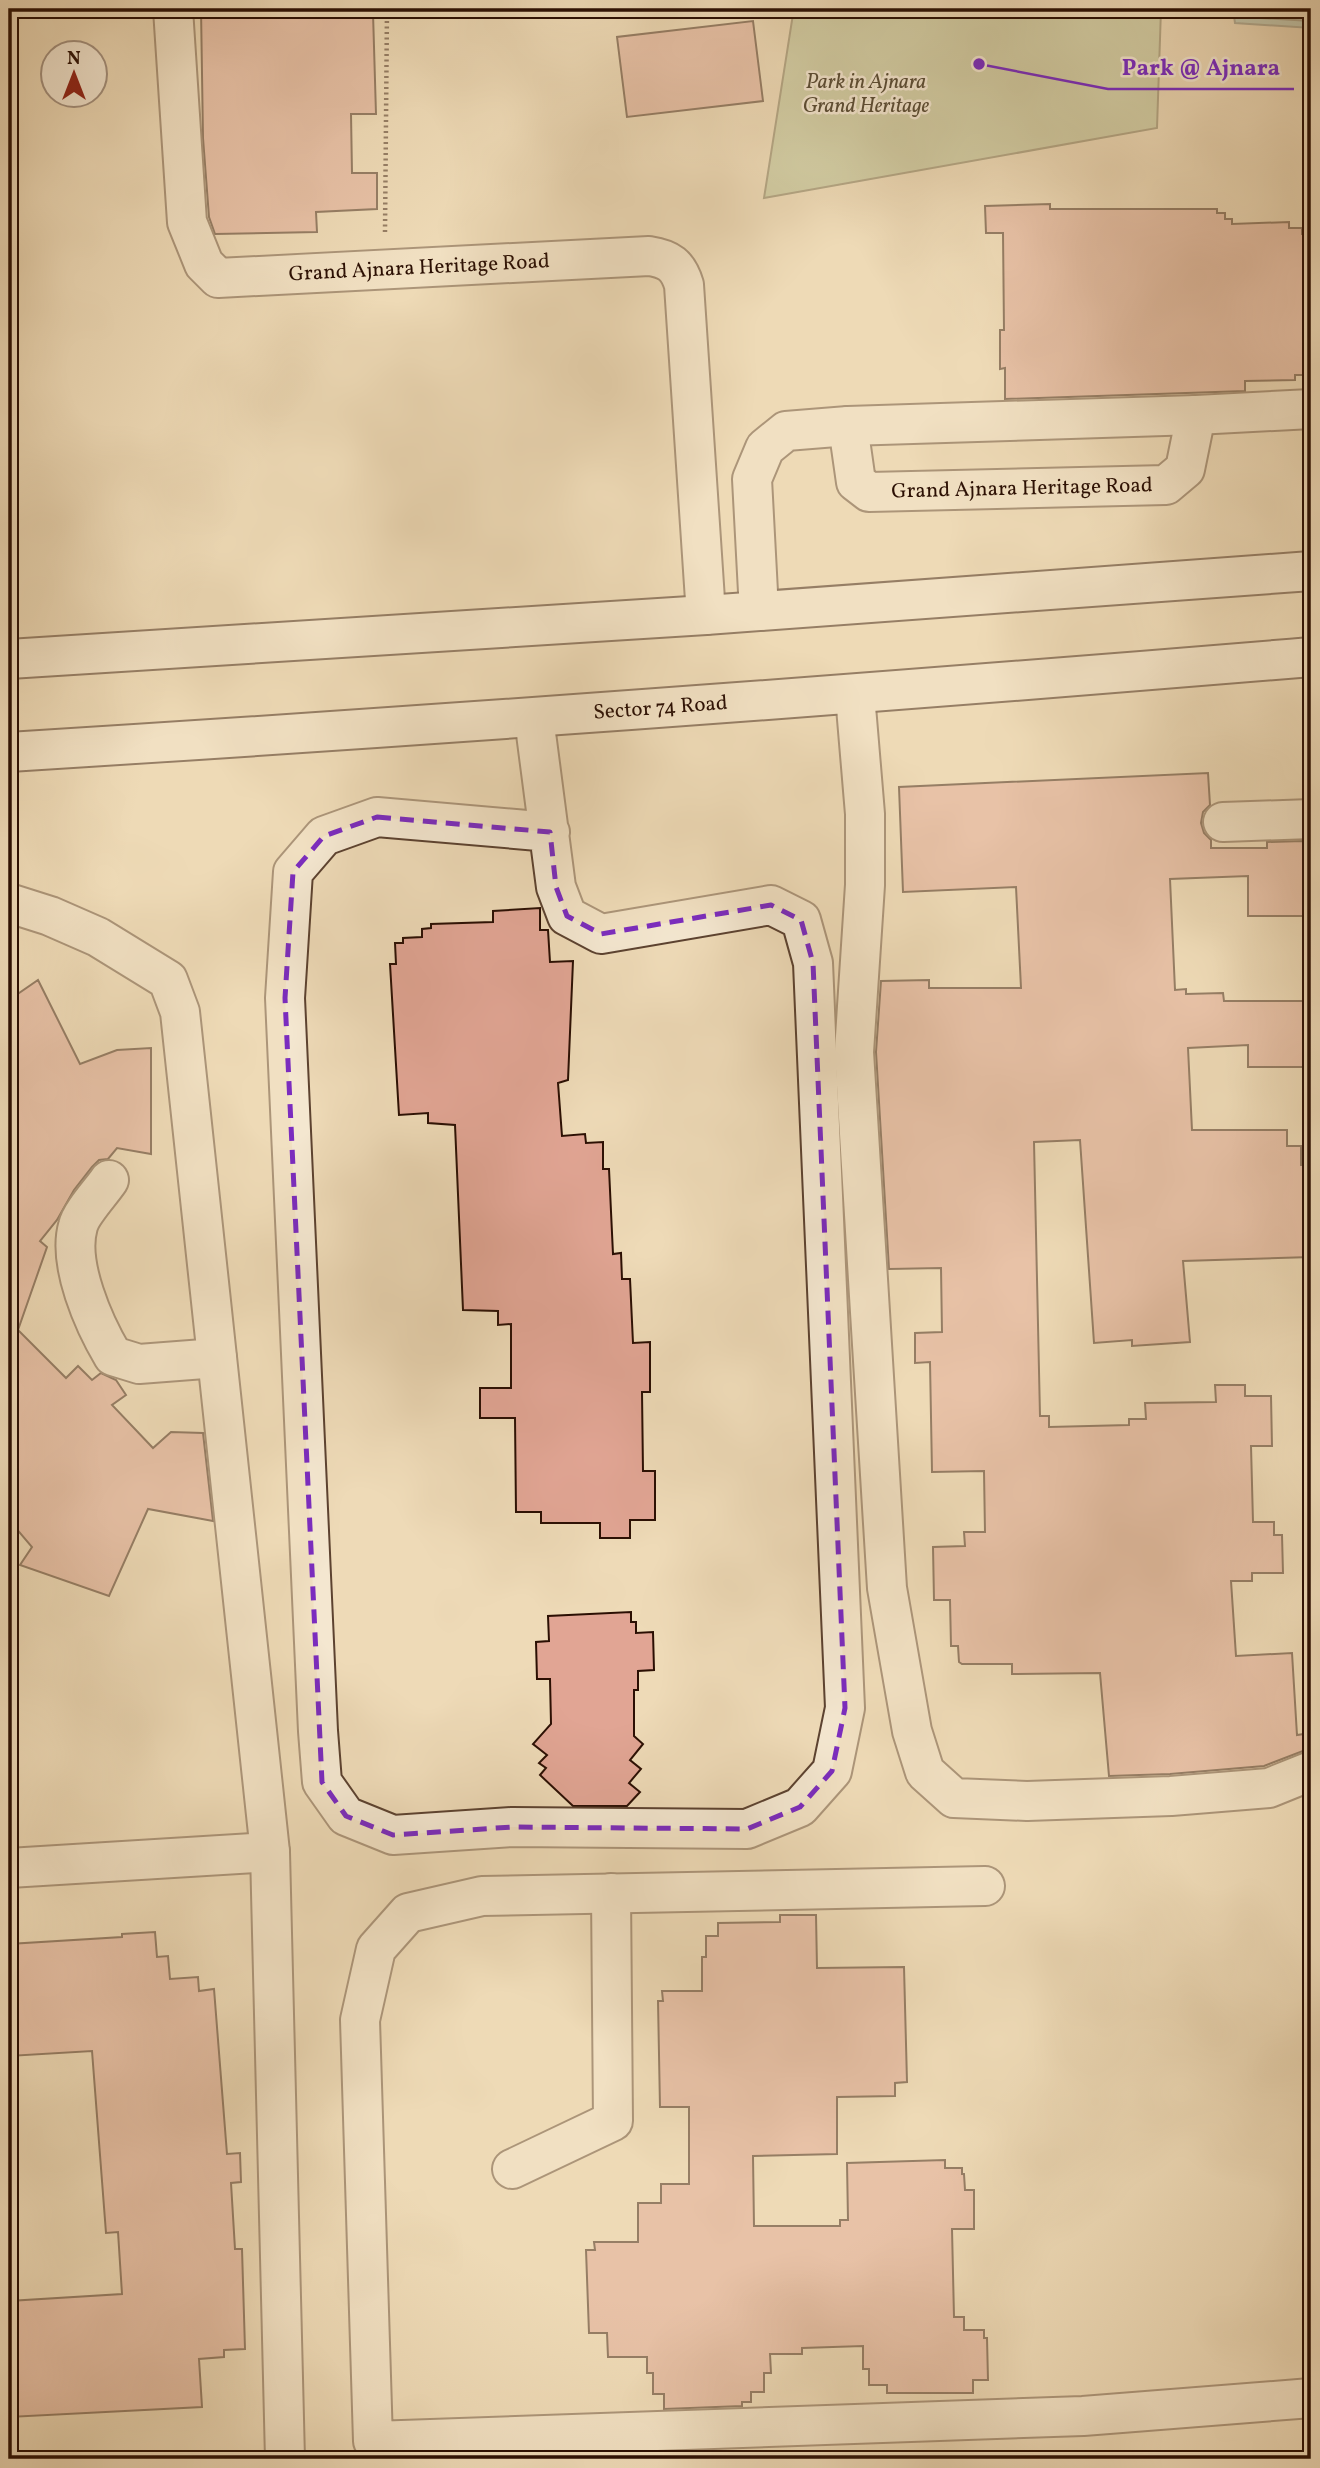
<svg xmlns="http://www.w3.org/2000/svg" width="1320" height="2468" font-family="Vollkorn,serif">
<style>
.green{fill:#b3c193;stroke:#6f684b;stroke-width:2}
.water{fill:#99bbad;stroke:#6d7669;stroke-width:2}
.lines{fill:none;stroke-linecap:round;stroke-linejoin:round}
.shore{stroke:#626558;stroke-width:2}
.building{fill:#e1a594;stroke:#2b0f03;stroke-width:2}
.street-casing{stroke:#5c4230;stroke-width:42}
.secondary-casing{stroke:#2b0f03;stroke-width:42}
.path{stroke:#2b0f03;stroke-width:4.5;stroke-dasharray:2 3.5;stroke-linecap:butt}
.street{stroke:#f4e7d0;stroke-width:38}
.secondary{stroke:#f4e7d0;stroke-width:38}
.marked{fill:none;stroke:#7b2cbf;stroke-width:5;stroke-dasharray:14 9;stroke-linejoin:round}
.labels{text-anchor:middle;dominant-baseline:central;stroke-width:5;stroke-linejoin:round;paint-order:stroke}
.park-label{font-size:21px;font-style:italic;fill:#5b4d35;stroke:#f4e7d0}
.street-label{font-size:21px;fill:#2b0f03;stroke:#f4e7d0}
.leader{fill:none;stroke:#7b2cbf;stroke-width:2.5}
.callout-dot{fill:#7b2cbf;stroke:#f4e7d0;stroke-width:2.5}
.callout-label{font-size:23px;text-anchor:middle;font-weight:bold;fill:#7b2cbf;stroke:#f4e7d0;stroke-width:5;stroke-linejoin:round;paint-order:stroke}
</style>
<rect width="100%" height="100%" fill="#eedab7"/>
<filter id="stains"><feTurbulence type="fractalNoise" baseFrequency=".00286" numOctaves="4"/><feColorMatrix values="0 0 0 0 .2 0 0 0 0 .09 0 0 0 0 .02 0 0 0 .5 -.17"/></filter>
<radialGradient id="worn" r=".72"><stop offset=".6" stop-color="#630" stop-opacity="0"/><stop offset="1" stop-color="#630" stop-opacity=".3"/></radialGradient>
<path class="green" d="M 817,9 L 1161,9 L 1157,128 L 764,198 L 793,14 Z"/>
<path class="water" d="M 1233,9 L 1311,9 L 1311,28 L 1235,23 Z"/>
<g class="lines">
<path class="shore" d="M 1240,9 L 1244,17 L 1311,21"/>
</g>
<g class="building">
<path d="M 201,9 L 338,9 L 338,13 L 373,13 L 376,114 L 351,114 L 352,173 L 377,173 L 377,209 L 316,212 L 317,232 L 215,234 L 209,217 L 203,138 Z"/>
<path d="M 753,21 L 763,101 L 627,117 L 617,37 Z"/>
<path d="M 1050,204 L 1050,209 L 1217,209 L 1217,213 L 1225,213 L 1225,219 L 1232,219 L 1232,224 L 1289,222 L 1289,228 L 1302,228 L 1302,234 L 1310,234 L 1311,366 L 1305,368 L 1305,375 L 1295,375 L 1295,380 L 1245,381 L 1245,391 L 1005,399 L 1005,368 L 1000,369 L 1000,330 L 1004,330 L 1003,233 L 986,233 L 985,206 Z"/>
<path d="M 1208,773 L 1210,805 L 1203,812 L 1201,823 L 1204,833 L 1211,840 L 1211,848 L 1267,848 L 1267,842 L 1303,841 L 1303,848 L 1311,848 L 1311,916 L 1248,916 L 1248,876 L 1170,879 L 1175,990 L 1186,989 L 1186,994 L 1223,993 L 1224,1001 L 1311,1001 L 1311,1029 L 1305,1029 L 1305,1067 L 1248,1067 L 1248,1045 L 1188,1048 L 1192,1130 L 1287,1130 L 1287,1146 L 1301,1146 L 1301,1165 L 1311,1165 L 1311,1257 L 1183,1261 L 1190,1342 L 1132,1346 L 1132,1340 L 1094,1343 L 1080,1140 L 1034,1142 L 1040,1416 L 1049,1416 L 1049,1427 L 1129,1425 L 1129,1419 L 1146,1419 L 1145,1403 L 1216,1402 L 1215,1385 L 1245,1385 L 1245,1396 L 1271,1396 L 1272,1446 L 1251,1446 L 1253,1522 L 1274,1522 L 1274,1535 L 1282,1535 L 1283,1573 L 1252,1573 L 1252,1581 L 1231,1581 L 1236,1656 L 1292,1653 L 1297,1735 L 1304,1734 L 1303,1751 L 1264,1766 L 1170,1774 L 1109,1776 L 1100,1673 L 1012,1674 L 1012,1664 L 962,1664 L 959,1662 L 958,1646 L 951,1646 L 950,1600 L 934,1600 L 933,1547 L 965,1546 L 964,1532 L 985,1532 L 984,1471 L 932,1472 L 930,1362 L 915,1363 L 915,1333 L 942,1332 L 941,1268 L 889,1269 L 876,1052 L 881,981 L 929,980 L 929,988 L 1021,988 L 1016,887 L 903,892 L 899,787 Z"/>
<path d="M 540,908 L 540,930 L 548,930 L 550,962 L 573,961 L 568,1080 L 558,1083 L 562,1136 L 585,1134 L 586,1143 L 603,1142 L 603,1169 L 609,1169 L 613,1254 L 621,1253 L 622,1279 L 630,1279 L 633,1343 L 650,1342 L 650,1392 L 642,1392 L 643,1471 L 655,1471 L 655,1520 L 630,1520 L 630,1538 L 600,1538 L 600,1523 L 541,1523 L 541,1512 L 516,1512 L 515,1418 L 480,1418 L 480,1388 L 511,1388 L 511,1324 L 498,1325 L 498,1311 L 463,1310 L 455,1125 L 428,1123 L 428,1113 L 399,1115 L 390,964 L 396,964 L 395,943 L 403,943 L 403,938 L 422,937 L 422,929 L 431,928 L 431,924 L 493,922 L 493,911 Z"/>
<path d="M 38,980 L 80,1064 L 117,1050 L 151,1048 L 151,1154 L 117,1148 L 108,1159 L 99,1160 L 92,1167 L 74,1190 L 57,1220 L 40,1241 L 47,1247 L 18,1330 L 66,1378 L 78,1366 L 92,1380 L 101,1373 L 116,1380 L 126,1395 L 112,1405 L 153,1448 L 171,1432 L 203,1433 L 213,1521 L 148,1509 L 109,1596 L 20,1565 L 32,1547 L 9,1520 L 9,1000 Z"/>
<path d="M 631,1612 L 631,1622 L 636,1622 L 636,1633 L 653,1632 L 654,1670 L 638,1671 L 638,1690 L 634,1690 L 634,1736 L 643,1744 L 630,1760 L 641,1769 L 629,1783 L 640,1792 L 627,1806 L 573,1806 L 540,1775 L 546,1768 L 539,1763 L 547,1755 L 533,1744 L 551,1724 L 550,1679 L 537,1679 L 536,1642 L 549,1641 L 548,1616 Z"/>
<path d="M 780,1915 L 816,1915 L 817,1968 L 904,1967 L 907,2082 L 895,2083 L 895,2096 L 837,2097 L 837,2154 L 753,2156 L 754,2226 L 840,2226 L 840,2220 L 848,2220 L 847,2163 L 945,2160 L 945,2168 L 962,2168 L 962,2174 L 964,2174 L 965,2190 L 974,2190 L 974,2229 L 952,2229 L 954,2317 L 964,2317 L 964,2330 L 984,2330 L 984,2338 L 987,2338 L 988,2380 L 973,2380 L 973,2393 L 887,2393 L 887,2385 L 869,2385 L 869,2369 L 863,2369 L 863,2346 L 802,2348 L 802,2354 L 770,2354 L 771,2373 L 764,2373 L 764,2392 L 751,2392 L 751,2402 L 742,2402 L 742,2406 L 664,2409 L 664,2394 L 653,2394 L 653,2373 L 647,2373 L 647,2357 L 608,2357 L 607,2333 L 589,2333 L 586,2250 L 595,2250 L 594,2242 L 638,2242 L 638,2203 L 661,2203 L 661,2184 L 689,2184 L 689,2107 L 660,2107 L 658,2001 L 663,2001 L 662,1991 L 702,1991 L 702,1957 L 706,1957 L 706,1936 L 718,1936 L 718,1923 L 780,1922 Z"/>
<path d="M 155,1932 L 157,1957 L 168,1956 L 170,1979 L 198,1977 L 199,1991 L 214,1989 L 227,2154 L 240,2153 L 241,2182 L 231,2183 L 235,2249 L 242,2249 L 245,2349 L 224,2350 L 224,2357 L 199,2359 L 202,2407 L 9,2417 L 9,2301 L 122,2294 L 118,2232 L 106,2233 L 92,2051 L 9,2056 L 9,1944 L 122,1937 L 122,1934 Z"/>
</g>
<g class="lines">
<g class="street-casing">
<g id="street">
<path id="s1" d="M 173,9 L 187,222 L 204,264 L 218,278 L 649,256 C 669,259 678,265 684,285 L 706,615"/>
<path id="s2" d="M 848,426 L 856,482 L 869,492 L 1166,485 L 1185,469 L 1196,415"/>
<path d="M 759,611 L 752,479 L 765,448 L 786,431 L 848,426 L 1196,415 L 1311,409"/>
<path d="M 855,695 L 865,814 L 865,885 L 854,1052 L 887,1588 L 912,1731 L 925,1772 L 954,1798 L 1027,1801 L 1171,1796 L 1269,1788 L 1311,1771"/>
<path d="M 534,718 L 556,887 L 567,916 L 601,934 L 771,905 L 801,920 L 813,963 L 845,1708 L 832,1771 L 800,1807 L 747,1829 L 512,1827 L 393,1835 L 346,1816 L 322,1782 L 318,1731 L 285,998 L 293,872 L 324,836 L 377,817 L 550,832"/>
<path d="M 1223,822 L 1311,819"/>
<path d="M 9,903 L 50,916 L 98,937 L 168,980 L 180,1012 L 270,1852 L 285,2459"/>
<path d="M 109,1180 C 101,1192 81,1213 78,1226 C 67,1264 94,1324 113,1356 L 139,1364 L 217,1358"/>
<path d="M 9,1868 L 270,1852"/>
<path d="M 985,1886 L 482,1896 L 408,1913 L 376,1949 L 360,2020 L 373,2441 L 1083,2416 L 1311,2398"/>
<path d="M 512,2169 L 613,2121 L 611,1893"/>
</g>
</g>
<g class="secondary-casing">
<g id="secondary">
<path d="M 9,659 L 706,615 L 1311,571"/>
<path id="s3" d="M 9,752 C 443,725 877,693 1311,657"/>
</g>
</g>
<path class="path" d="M 385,232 L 387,9"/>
<use href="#street" class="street"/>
<use href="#secondary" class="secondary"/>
</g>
<path d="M0 0H1320V2468H0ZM 377,817 L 550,832 L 556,887 L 567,916 L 601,934 L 771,905 L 801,920 L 813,963 L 845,1708 L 832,1771 L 800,1807 L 747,1829 L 512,1827 L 393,1835 L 346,1816 L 322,1782 L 285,998 L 293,872 L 324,836 Z" fill="#eedab7" fill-opacity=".55" fill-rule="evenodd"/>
<path class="marked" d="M 377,817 L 550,832 L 556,887 L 567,916 L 601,934 L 771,905 L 801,920 L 813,963 L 845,1708 L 832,1771 L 800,1807 L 747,1829 L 512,1827 L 393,1835 L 346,1816 L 322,1782 L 285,998 L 293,872 L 324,836 Z"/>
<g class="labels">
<g class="park-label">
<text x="866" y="82">Park in Ajnara<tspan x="866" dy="24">Grand Heritage</tspan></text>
</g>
<g class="street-label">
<text stroke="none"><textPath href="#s1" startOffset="480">Grand Ajnara Heritage Road</textPath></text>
<text stroke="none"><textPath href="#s2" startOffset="226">Grand Ajnara Heritage Road</textPath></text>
<text stroke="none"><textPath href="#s3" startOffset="653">Sector 74 Road</textPath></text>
</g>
</g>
<path class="leader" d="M979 64L1108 89H1294"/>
<circle class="callout-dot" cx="979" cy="64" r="7"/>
<g class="callout-label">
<text x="1201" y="75">Park @ Ajnara</text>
</g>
<rect width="1320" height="2468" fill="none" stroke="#eedab7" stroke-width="35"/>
<rect x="10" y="10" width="1299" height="2447" fill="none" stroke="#2b0f03" stroke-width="3.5"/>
<rect x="18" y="18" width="1285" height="2433" fill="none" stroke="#2b0f03" stroke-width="2"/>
<g transform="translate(74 74)"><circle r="33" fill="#f4e7d0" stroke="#a4917e" stroke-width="2"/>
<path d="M0-5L12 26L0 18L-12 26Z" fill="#8f2418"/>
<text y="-10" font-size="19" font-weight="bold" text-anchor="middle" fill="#2b0f03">N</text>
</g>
<rect width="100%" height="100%" filter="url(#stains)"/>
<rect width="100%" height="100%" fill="url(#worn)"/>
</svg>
